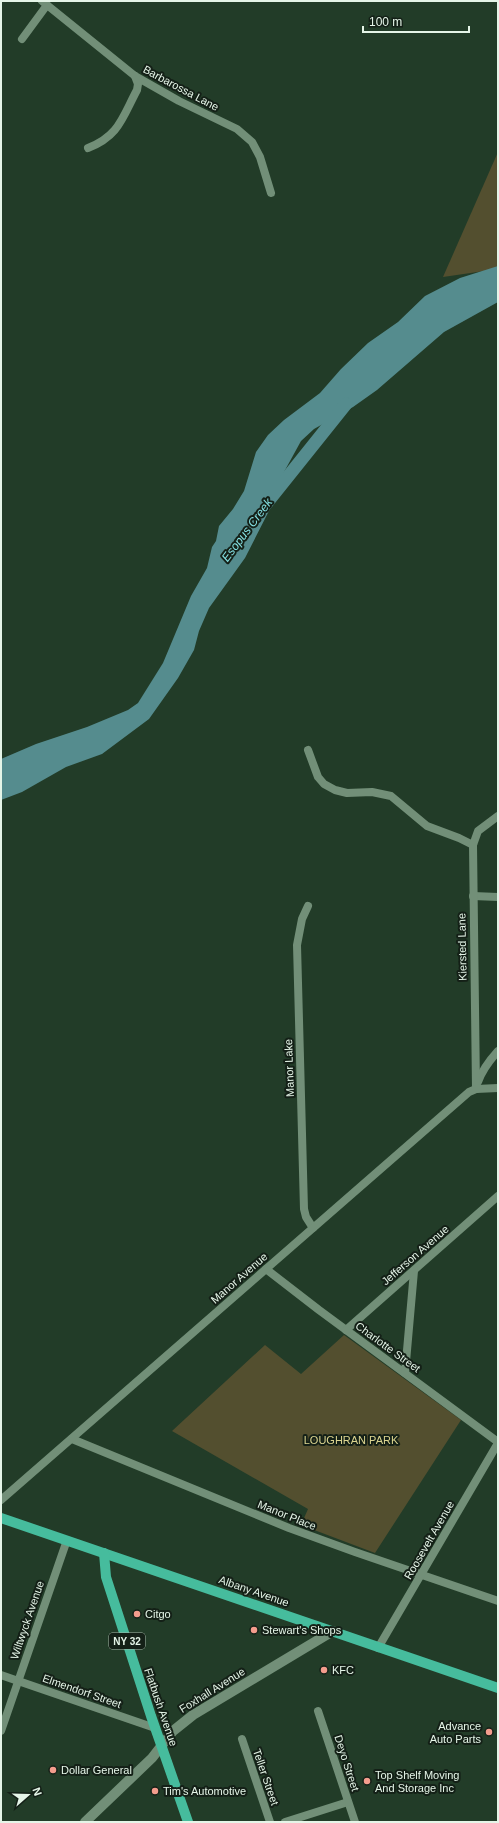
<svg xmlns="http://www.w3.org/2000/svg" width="499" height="1823" font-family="Arial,sans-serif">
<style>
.green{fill:#534f2f}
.water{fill:#558c8e}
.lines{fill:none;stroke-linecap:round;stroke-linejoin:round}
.river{stroke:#558c8e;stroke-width:13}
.minor{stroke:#728f78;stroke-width:8}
.tertiary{stroke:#728f78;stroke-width:10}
.primary{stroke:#46bc9d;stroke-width:10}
.poi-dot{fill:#f49d8d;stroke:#142017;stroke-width:1.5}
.labels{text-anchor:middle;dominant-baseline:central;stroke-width:4;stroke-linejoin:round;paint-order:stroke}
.shield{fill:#142017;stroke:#a6b5a9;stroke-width:1}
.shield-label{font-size:10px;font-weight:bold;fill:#e5f5e8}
.street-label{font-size:11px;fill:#e5f5e8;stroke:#142017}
.park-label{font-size:11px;fill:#dcd590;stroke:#142017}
.poi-label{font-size:11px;fill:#e5f5e8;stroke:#142017;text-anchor:start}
.water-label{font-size:12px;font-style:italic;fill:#85e2e5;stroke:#142017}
</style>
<rect width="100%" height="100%" fill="#223c28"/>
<g class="green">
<path d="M 498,152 L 498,269 L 443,277 Z"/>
<path d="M 344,1335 L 461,1420 L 375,1553 L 301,1525 L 308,1509 L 172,1431 L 265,1345 L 301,1374 Z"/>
</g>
<path class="water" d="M 498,266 L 498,302 L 444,332 L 377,390 L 353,407 L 314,429 L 301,441 L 284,472 L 273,503 L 245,558 L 209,608 L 199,631 L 194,650 L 178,678 L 149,719 L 102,754 L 66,767 L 22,792 L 1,800 L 1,759 L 36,744 L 87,727 L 128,710 L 138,703 L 163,663 L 191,596 L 207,568 L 212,547 L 216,541 L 219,526 L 233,509 L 244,491 L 256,452 L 268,435 L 284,420 L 320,393 L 341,369 L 368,343 L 398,322 L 425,296 L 460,278 Z"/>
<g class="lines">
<path class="river" d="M 266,504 L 346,404"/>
<g class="minor">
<path d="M 42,1 L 135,76 L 179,101 L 237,129 L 252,142 L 260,157 L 271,193"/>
<path d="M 22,39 L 47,5"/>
<path d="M 88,148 C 119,136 122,118 137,90 L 138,84 L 135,76"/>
<path d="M 308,750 L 318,777 L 324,784 L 335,790 L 347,793 L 372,792 L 391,796 L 427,826 L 459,838 L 473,845"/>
<path d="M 473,896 L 498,897"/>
<path d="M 308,906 L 302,919 L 297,945 L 304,1209 L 306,1217 L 313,1228"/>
<path d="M 478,1082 C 482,1070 489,1061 498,1051"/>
<path d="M 476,1089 L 473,845 L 478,831 L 498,816"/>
<path d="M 266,1269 L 319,1310 L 498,1442"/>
<path d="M 346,1330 L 498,1196"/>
<path d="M 405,1373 L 414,1271"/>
<path d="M 72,1439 L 289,1528 L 355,1552 L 498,1601"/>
<path d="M 1,1500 L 469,1092 L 476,1089 L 498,1088"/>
<path d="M 378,1648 L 498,1443"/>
<path d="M 1,1675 L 155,1728"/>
<path d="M 318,1711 L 355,1822"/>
<path d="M 1,1731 L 67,1540"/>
<path d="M 242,1739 L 270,1822"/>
<path d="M 285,1822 L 348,1802"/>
</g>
<path class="tertiary" d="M 85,1822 L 152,1758 L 173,1731 L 193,1715 L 333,1631"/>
<g class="primary">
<path d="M 1,1518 L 498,1688"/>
<path d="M 104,1553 L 106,1577 L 151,1716 L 188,1822"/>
</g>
</g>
<g class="poi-dot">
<circle cx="137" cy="1614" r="4"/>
<circle cx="254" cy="1630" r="4"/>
<circle cx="324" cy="1670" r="4"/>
<circle cx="489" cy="1732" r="4"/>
<circle cx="53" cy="1770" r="4"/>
<circle cx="367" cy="1781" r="4"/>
<circle cx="155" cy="1791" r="4"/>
</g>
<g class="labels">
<rect class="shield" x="109" y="1633" width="36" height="16" rx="3"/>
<g class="shield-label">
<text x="127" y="1641">NY 32</text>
</g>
<g class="street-label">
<text transform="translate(181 88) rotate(28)">Barbarossa Lane</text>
<text transform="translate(462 947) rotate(-91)">Kiersted Lane</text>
<text transform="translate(289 1068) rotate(-92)">Manor Lake</text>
<text transform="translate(415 1255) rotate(-41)">Jefferson Avenue</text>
<text transform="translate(239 1278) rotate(-41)">Manor Avenue</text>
<text transform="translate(388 1347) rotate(36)">Charlotte Street</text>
<text transform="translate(287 1515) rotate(22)">Manor Place</text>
<text transform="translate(429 1540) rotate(-60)">Roosevelt Avenue</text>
<text transform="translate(254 1591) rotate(19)">Albany Avenue</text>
<text transform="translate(27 1620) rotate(-71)">Wiltwyck Avenue</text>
<text transform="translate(212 1690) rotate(-32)">Foxhall Avenue</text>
<text transform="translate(82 1691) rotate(19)">Elmendorf Street</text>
<text transform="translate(161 1707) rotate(71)">Flatbush Avenue</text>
<text transform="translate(347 1763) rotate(72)">Deyo Street</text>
<text transform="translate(266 1777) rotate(71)">Teller Street</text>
</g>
<g class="park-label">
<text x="351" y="1440">LOUGHRAN PARK</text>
</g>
<g class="poi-label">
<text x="145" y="1614">Citgo</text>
<text x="262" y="1630">Stewart's Shops</text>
<text x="332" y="1670">KFC</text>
<text x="481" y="1726" text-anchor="end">Advance<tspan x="481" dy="13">Auto Parts</tspan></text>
<text x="61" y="1770">Dollar General</text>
<text x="375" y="1775">Top Shelf Moving<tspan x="375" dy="13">And Storage Inc</tspan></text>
<text x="163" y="1791">Tim's Automotive</text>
</g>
<g class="water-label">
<text transform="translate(247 530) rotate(-53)">Esopus Creek</text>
</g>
</g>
<rect width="499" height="1823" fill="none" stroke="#e5f5e8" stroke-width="4"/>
<g transform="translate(28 1795) rotate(70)" stroke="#142017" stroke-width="3" paint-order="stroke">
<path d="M0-3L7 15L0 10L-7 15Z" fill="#e5f5e8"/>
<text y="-6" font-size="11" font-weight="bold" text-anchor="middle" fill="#e5f5e8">N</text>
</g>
<path d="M363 26v6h106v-6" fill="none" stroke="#e5f5e8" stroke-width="2"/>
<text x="369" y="26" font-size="12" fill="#e5f5e8" stroke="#142017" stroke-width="3" paint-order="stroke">100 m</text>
</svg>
